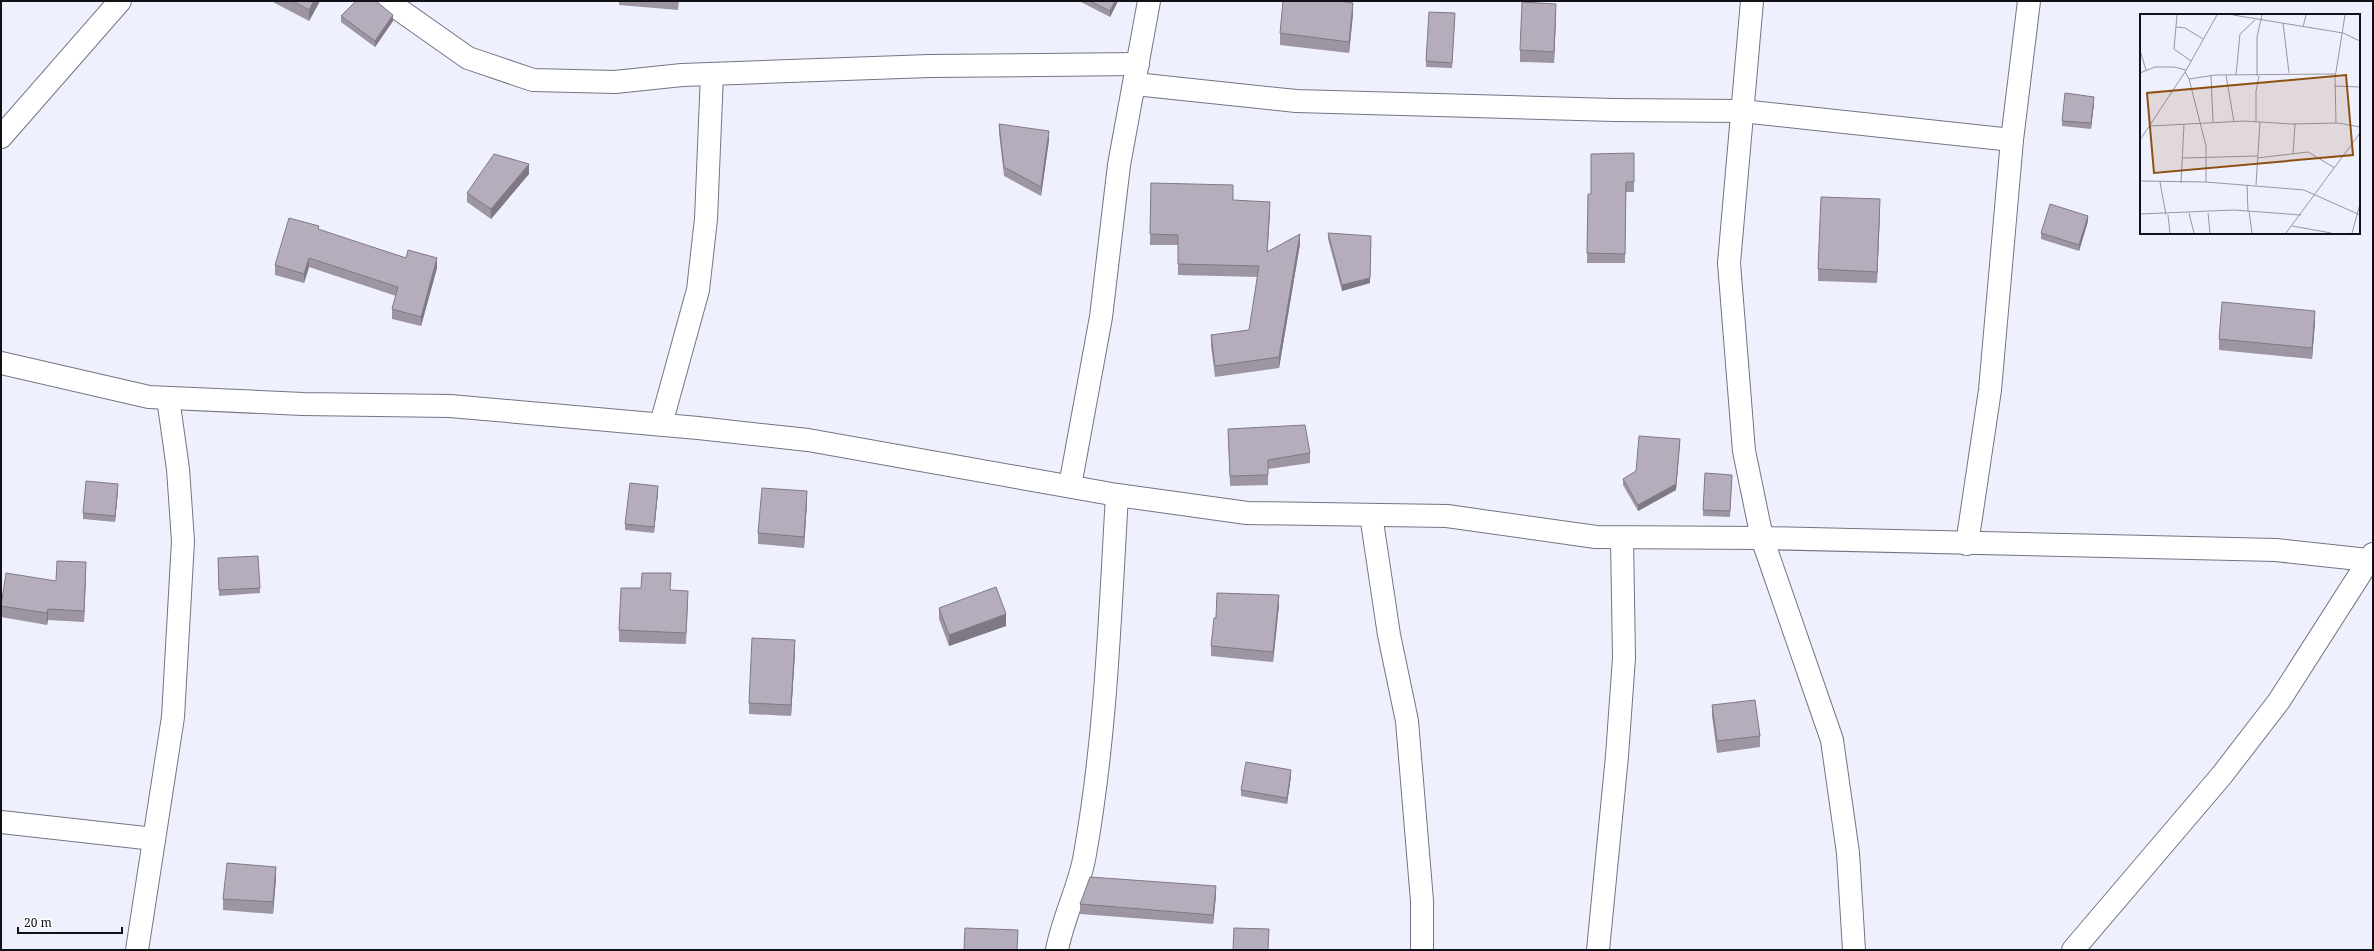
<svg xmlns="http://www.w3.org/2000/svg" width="2374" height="951" font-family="'Noto Serif',serif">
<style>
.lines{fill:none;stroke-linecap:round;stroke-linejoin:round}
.minor-casing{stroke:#747484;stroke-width:24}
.tertiary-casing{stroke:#747484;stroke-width:24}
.minor{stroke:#fff;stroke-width:22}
.tertiary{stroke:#fff;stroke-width:22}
.wall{fill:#9d95a2}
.shaded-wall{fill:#7f7984}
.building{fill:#b6adbc;stroke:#7f7984}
.inset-road{fill:none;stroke:#9697a2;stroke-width:1}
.view{fill:#8d5013;fill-opacity:0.15;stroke:#8d5013;stroke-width:2}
.inset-edge{fill:none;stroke:#111117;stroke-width:2}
</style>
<rect width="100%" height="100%" fill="#eff0fe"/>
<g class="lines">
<g class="minor-casing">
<g id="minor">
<path d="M 387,1 L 468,58 L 533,80 L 615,82 L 682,75 L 929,66 L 1138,64"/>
<path d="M 1752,1 L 1729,263 L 1744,451 L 1762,538 L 1832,740 L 1848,853 L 1854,950"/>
<path d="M 1135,84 L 1296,101 L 1614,110 L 1742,111 L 2012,140"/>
<path d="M 1,363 L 149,397 L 303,404 L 450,406 L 698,428 L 808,440 L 1117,495 L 1247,513 L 1447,516 L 1596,537 L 1762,538 L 2276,550 L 2368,560"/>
<path d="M 661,424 L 698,290 L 706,219 L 712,74"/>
<path d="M 1070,486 L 1101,317 L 1119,165 L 1149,1"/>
<path d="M 1371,515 L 1389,635 L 1407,721 L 1422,901 L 1422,950"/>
<path d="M 1967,544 L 1990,390 L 2012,140 L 2029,1"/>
<path d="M 1,822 L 154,839"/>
<path d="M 137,950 L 173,717 L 183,541 L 178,469 L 168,398"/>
<path d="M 1057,950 C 1063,917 1080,886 1085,854 C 1106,736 1110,615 1117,495"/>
<path d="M 1598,950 L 1617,756 L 1624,658 L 1622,538"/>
<path d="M 2073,950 L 2222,775 L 2279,701 L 2373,554"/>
</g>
</g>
<g class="tertiary-casing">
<path id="tertiary" d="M 1,137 L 120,1"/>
</g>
<use href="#minor" class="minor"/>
<use href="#tertiary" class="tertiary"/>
</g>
<g class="wall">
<path d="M 271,1 L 320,1 L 309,21 Z"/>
<path d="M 619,1 L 679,1 L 678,10 L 619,5 Z"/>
<path d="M 1079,1 L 1118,1 L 1110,17 Z"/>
<path d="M 1353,14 L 1349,53 L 1280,45 L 1280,33 Z"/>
<path d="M 1556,15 L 1554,63 L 1520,62 L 1520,50 Z"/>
<path d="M 341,16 L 393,21 L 375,47 L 341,22 Z"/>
<path d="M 1455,19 L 1452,68 L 1426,67 L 1426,61 Z"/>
<path d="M 2094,103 L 2091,129 L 2062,126 L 2062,121 Z"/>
<path d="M 999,124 L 1049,140 L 1041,196 L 1004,176 L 999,133 Z"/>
<path d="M 1634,153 L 1634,192 L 1626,192 L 1625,263 L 1587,263 L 1588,194 L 1591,194 Z"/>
<path d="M 529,174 L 491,219 L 467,202 L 467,193 Z"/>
<path d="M 1151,183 L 1233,200 L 1270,212 L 1267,251 L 1300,244 L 1279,368 L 1215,377 L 1211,346 L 1211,335 L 1249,330 L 1258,277 L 1178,275 L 1178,245 L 1150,245 Z"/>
<path d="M 1880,210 L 1877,283 L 1818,281 L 1818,269 Z"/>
<path d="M 2088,221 L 2079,251 L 2041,239 L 2041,233 Z"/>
<path d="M 319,230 L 406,258 L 437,268 L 421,326 L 392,319 L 392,309 L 396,296 L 309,267 L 304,283 L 275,275 L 275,265 Z"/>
<path d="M 1328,233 L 1370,283 L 1342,291 L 1328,239 Z"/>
<path d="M 2315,322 L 2312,359 L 2219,350 L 2219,339 Z"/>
<path d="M 1228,429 L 1310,453 L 1310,463 L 1268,469 L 1268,485 L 1230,486 Z"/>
<path d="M 1680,445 L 1676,490 L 1638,511 L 1623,485 L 1623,479 Z"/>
<path d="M 1732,475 L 1730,517 L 1703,516 L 1703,510 Z"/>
<path d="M 118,490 L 115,522 L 83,519 L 83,513 Z"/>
<path d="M 658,492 L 654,533 L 625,530 L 625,524 Z"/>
<path d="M 807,502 L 804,548 L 758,544 L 758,533 Z"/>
<path d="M 218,558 L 260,588 L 260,593 L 219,596 Z"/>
<path d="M 86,573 L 84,622 L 48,620 L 47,625 L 1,617 L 1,605 L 56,581 Z"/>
<path d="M 671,590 L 688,602 L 686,644 L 619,642 L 619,630 Z"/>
<path d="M 1279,605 L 1273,662 L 1211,656 L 1211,646 L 1216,618 Z"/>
<path d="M 939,608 L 1006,626 L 949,646 L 939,619 Z"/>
<path d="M 795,652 L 791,716 L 749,714 L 749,703 Z"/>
<path d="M 1712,705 L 1760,736 L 1760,747 L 1717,753 L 1712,716 Z"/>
<path d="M 1291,776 L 1287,804 L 1241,796 L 1241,790 Z"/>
<path d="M 276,878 L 273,914 L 223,910 L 223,899 Z"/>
<path d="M 1216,895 L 1213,924 L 1080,914 L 1080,904 Z"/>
</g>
<g class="shaded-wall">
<path d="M 314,1 L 320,1 L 309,21 L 309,10 Z"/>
<path d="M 1115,1 L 1118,1 L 1110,17 L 1110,11 Z"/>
<path d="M 1353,3 L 1353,14 L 1349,53 L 1349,42 Z"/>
<path d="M 1556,4 L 1556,15 L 1554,63 L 1554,52 Z"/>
<path d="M 393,15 L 393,21 L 375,47 L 375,41 Z"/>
<path d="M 2094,97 L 2094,103 L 2091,129 L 2091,123 Z"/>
<path d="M 1049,131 L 1049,140 L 1041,196 L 1041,187 Z"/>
<path d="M 529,164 L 529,174 L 491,219 L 491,209 Z"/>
<path d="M 1880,199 L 1880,210 L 1877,283 L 1877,272 Z"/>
<path d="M 1270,202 L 1270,212 L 1267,262 L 1267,252 Z"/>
<path d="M 2088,216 L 2088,221 L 2079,251 L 2079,245 Z"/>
<path d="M 1300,234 L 1300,244 L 1279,368 L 1279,357 Z"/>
<path d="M 1371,236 L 1370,283 L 1342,291 L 1342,285 Z"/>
<path d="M 309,258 L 309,267 L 304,283 L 304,274 Z"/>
<path d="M 437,258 L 437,268 L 421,326 L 421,317 Z"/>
<path d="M 2315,311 L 2315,322 L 2312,359 L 2312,348 Z"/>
<path d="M 1680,439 L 1676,490 L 1638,511 L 1638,505 Z"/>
<path d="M 118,484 L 118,490 L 115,522 L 115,516 Z"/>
<path d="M 658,486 L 658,492 L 654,533 L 654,527 Z"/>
<path d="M 807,491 L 807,502 L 804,548 L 804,537 Z"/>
<path d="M 86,562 L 86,573 L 84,622 L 84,611 Z"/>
<path d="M 1279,595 L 1279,605 L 1273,662 L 1273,652 Z"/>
<path d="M 48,609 L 48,620 L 47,625 L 47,613 Z"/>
<path d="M 1006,614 L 1006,626 L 949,646 L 949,635 Z"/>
<path d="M 795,640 L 795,652 L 791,716 L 791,705 Z"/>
<path d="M 1291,770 L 1291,776 L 1287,804 L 1287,798 Z"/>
<path d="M 276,867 L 276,878 L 273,914 L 273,902 Z"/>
<path d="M 1216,886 L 1216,895 L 1213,924 L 1213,915 Z"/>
</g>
<g class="building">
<path d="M 293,1 L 314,1 L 309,10 Z"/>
<path d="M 356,1 L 376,1 L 393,15 L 375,41 L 341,16 Z"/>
<path d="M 1090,1 L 1115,1 L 1110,11 Z"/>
<path d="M 1283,1 L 1339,1 L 1353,3 L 1349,42 L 1280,33 Z"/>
<path d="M 1522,2 L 1556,4 L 1554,52 L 1520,50 Z"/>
<path d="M 1429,12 L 1455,13 L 1452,63 L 1426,61 Z"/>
<path d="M 2065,93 L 2094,97 L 2091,123 L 2062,121 Z"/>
<path d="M 999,124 L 1049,131 L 1041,187 L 1004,167 Z"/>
<path d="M 1634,153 L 1634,182 L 1626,182 L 1625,254 L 1587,253 L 1588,194 L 1591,194 L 1591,154 Z"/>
<path d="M 494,154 L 529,164 L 491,209 L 467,193 Z"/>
<path d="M 1151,183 L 1233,185 L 1233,200 L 1270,202 L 1267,252 L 1300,234 L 1279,357 L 1215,366 L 1211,335 L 1249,330 L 1259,266 L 1178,264 L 1178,235 L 1150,234 Z"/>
<path d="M 1821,197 L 1880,199 L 1877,272 L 1818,269 Z"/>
<path d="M 2050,204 L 2088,216 L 2079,245 L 2041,233 Z"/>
<path d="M 289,218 L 319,226 L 318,229 L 406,258 L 408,250 L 437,258 L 421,317 L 392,309 L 398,287 L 309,258 L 304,274 L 275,265 Z"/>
<path d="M 1328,233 L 1371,236 L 1370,278 L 1342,285 Z"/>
<path d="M 2222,302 L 2315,311 L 2312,348 L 2219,339 Z"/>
<path d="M 1305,425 L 1310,453 L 1268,460 L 1268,475 L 1230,476 L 1228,429 Z"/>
<path d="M 1639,436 L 1680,439 L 1676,484 L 1638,505 L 1623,479 L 1636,471 Z"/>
<path d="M 1705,473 L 1732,475 L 1730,511 L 1703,510 Z"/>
<path d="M 86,481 L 118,484 L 115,516 L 83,513 Z"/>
<path d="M 630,483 L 658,486 L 654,527 L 625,524 Z"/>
<path d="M 762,488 L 807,491 L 804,537 L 758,533 Z"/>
<path d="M 258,556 L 260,588 L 219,590 L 218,558 Z"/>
<path d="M 57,561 L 86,562 L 84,611 L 48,609 L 47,613 L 1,606 L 6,573 L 56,581 Z"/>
<path d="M 642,573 L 671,573 L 670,590 L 688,591 L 686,633 L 619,630 L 621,588 L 641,588 Z"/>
<path d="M 996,587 L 1006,614 L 949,635 L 939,608 Z"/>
<path d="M 1217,593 L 1279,595 L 1273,652 L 1211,646 L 1214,618 L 1216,618 Z"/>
<path d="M 752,638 L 795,640 L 791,705 L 749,703 Z"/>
<path d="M 1755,700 L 1760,736 L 1717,741 L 1712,705 Z"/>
<path d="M 1246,762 L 1291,770 L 1287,798 L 1241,790 Z"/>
<path d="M 227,863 L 276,867 L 273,902 L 223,899 Z"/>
<path d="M 1090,877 L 1216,886 L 1213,915 L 1080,904 Z"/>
<path d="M 965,928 L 1018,930 L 1017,950 L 964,950 Z"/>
<path d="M 1234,928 L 1269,929 L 1268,950 L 1233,950 Z"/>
</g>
<g transform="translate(2140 14)">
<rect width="220" height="220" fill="#eff0fe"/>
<path class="inset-road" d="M 37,1 L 34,35 L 51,47M 93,1 L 203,19 L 220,27M 143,9 L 149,59M 36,13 L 45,14 L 63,25M 163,13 L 166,1M 0,36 L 6,56M 45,58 L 49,65 L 75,61 L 195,60M 0,59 L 15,53 L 34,53 L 46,56M 71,61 L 73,108M 86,61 L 94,108M 96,61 L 100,20 L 115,6M 117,62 L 117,23 L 122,1M 49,65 L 66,132 L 66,168M 194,72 L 220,73M 116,108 L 116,77 L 119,62M 196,109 L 195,64 L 205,1M 10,112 L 105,107 L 151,110 L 198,109 L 220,113M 0,126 L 45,58 L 77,1M 153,140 L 155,110M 43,144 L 117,142M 117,144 L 168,138 L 195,154M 0,167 L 66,168 L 164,176 L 220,201M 20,168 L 26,201M 41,169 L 44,110M 107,171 L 108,197M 116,171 L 120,108M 109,197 L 112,219M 49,199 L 54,219M 68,199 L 70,219M 0,200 L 94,196 L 161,201M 28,201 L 30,219M 152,212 L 191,219M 146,219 L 220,119M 212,219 L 220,190"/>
<path class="view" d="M 206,61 L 213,141 L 14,159 L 7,79 Z"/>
<rect width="220" height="220" class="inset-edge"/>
</g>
<rect width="2374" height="951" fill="none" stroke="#111117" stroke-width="4"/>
<path d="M18 927v6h104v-6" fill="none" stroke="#111117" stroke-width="2"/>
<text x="24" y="927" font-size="12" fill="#111117" stroke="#ffffff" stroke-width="3" paint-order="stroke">20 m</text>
</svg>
